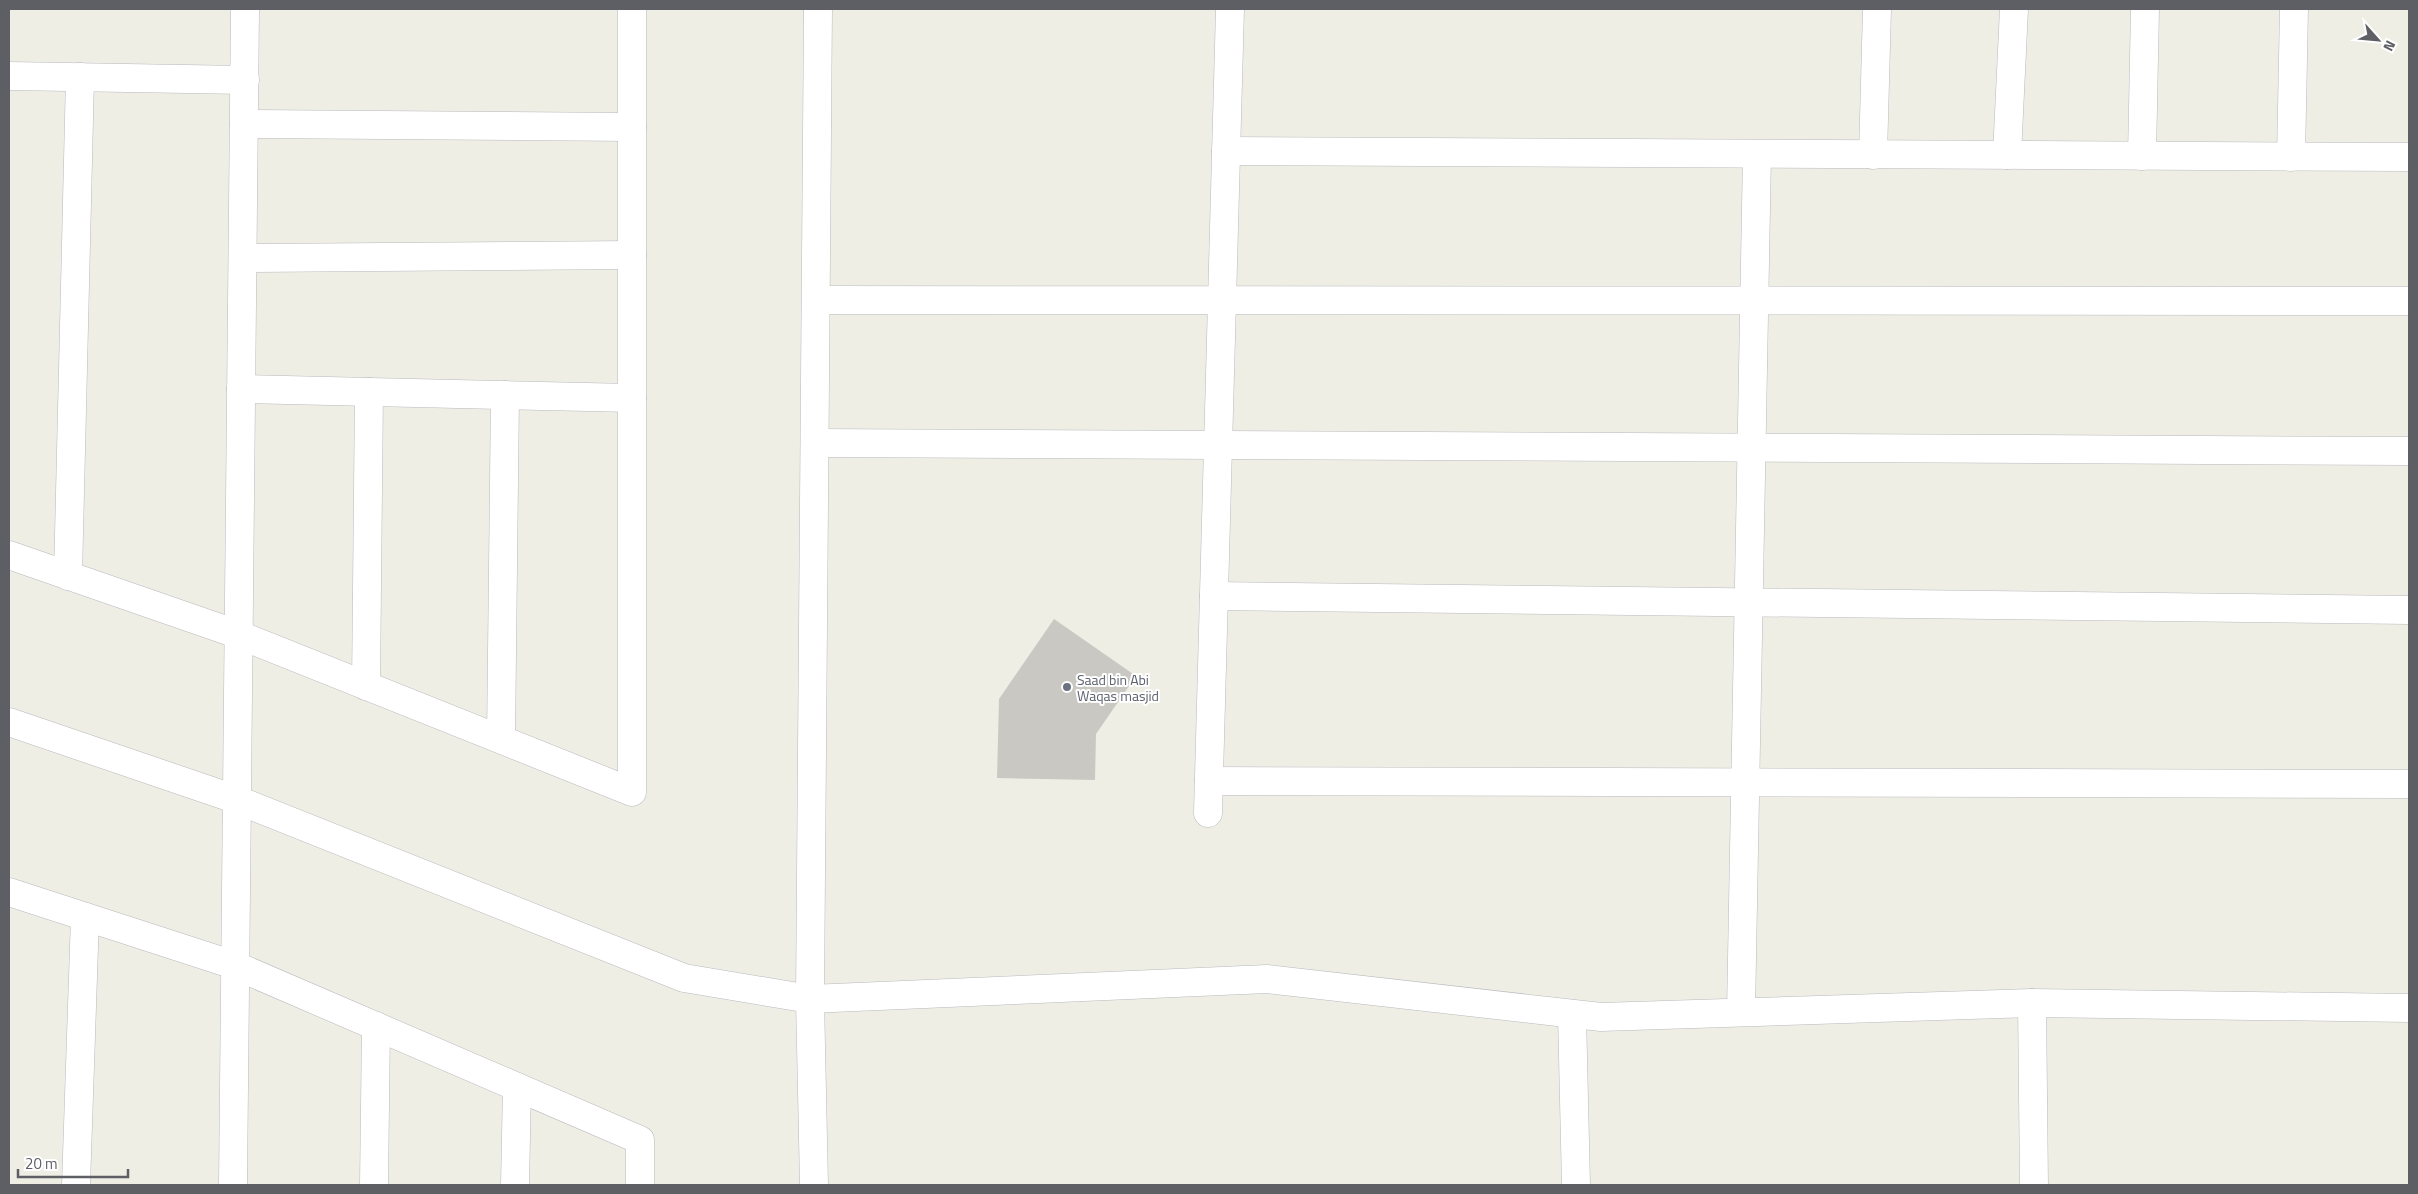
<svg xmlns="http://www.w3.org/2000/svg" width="2418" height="1194" font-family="'Titillium Web',sans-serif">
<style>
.building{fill:#cac8c2}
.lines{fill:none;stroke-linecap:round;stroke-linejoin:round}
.minor-casing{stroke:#b8b9be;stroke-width:29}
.minor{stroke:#fff;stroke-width:28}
.worship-dot{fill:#6b7280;stroke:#fff;stroke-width:2}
.labels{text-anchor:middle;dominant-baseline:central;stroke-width:4;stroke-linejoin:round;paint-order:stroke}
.worship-label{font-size:14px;fill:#5b616d;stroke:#fff;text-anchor:start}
</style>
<rect width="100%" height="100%" fill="#efeee5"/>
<path class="building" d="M 1054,619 L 1136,676 L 1096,734 L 1095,780 L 997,778 L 999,699 Z"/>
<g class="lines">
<g class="minor-casing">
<g id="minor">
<path d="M 9,76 L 245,80"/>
<path d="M 244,124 L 632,127"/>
<path d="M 1226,151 L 2409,157"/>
<path d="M 1873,155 L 1877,9"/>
<path d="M 2007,155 L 2014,9"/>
<path d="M 2142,156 L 2145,9"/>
<path d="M 2291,157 L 2294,9"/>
<path d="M 243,258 L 632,255"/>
<path d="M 816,300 L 2409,301"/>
<path d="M 241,389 L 632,398"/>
<path d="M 815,443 L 2409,451"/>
<path d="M 9,555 L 237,634 L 632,792 L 632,9"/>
<path d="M 68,576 L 80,77"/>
<path d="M 1214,596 L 2409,610"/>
<path d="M 366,686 L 369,392"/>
<path d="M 9,722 L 235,799 L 684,978 L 810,999 L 1267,979 L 1601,1017 L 2032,1003 L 2409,1008"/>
<path d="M 501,739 L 505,395"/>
<path d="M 1209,781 L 2409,784"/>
<path d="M 1208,813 L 1230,9"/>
<path d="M 9,892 L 234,965 L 640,1140 L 640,1185"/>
<path d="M 2032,1003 L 2034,1185"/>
<path d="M 1741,1012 L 1757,154"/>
<path d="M 1572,1014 L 1576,1185"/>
<path d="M 76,1185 L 85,917"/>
<path d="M 233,1185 L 245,9"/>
<path d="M 374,1185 L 376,1026"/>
<path d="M 515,1185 L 517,1087"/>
<path d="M 814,1185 L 810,999 L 818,9"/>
</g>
</g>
<use href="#minor" class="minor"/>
</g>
<circle class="worship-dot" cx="1067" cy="687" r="5"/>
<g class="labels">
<g class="worship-label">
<text x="1077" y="679">Saad bin Abi<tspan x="1077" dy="16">Waqas masjid</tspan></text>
</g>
</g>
<rect width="2418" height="1194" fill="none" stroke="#5d5f65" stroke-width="20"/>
<g transform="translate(2378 40) rotate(117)" stroke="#ffffff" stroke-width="4" paint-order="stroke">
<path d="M0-4L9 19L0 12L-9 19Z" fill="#5d5f65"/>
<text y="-8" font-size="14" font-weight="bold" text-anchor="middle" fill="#5d5f65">N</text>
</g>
<path d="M18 1169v8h110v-8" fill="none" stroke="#5d5f65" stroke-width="2.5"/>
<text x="25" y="1169" font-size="15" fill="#5d5f65" stroke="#ffffff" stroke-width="4" paint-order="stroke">20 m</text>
</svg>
